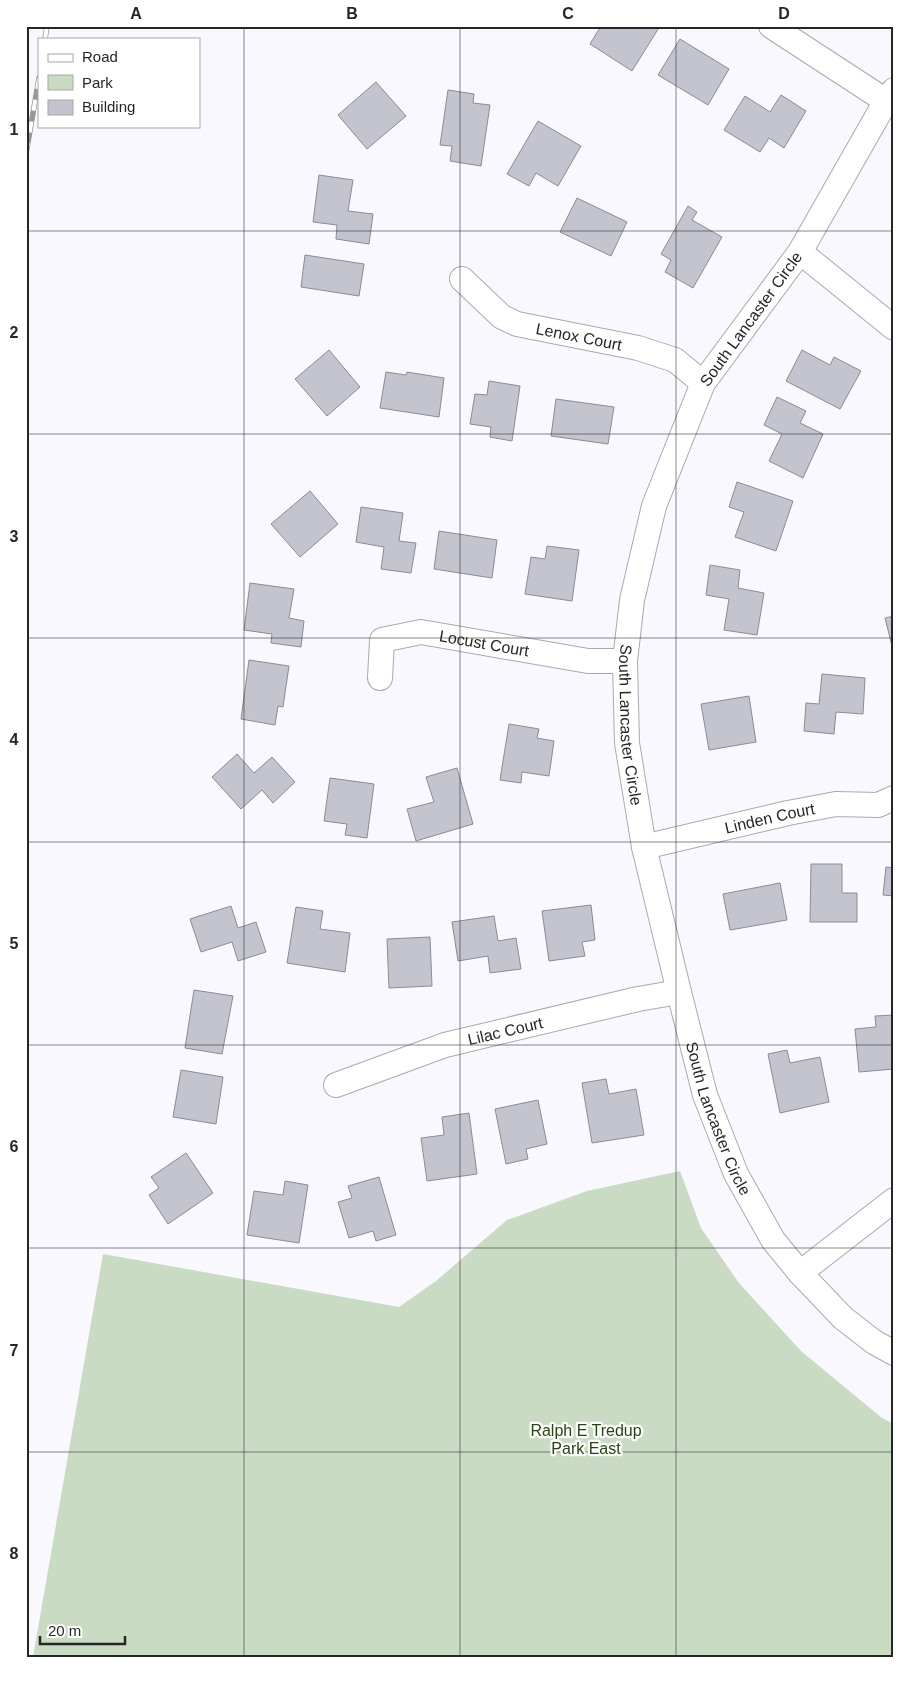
<svg xmlns="http://www.w3.org/2000/svg" width="920" height="1683" font-family="Arial,sans-serif">
<style>
.green{fill:#cadbc3}
.building{fill:#c4c4ce;stroke:#8c8b95}
.lines{fill:none;stroke-linecap:round;stroke-linejoin:round}
.street-casing{stroke:#aaa8b2;stroke-width:26}
.street{stroke:#fff;stroke-width:24}
.rail-casing{stroke:#99999d;stroke-width:5.5}
.rail{stroke:#fff;stroke-width:4;stroke-dasharray:11;stroke-linecap:butt}
.grid{fill:none;stroke:#262629;stroke-width:1;stroke-opacity:0.55}
.labels{text-anchor:middle;dominant-baseline:central;stroke-width:4.5;stroke-linejoin:round;paint-order:stroke}
.street-label{font-size:16px;fill:#262629;stroke:#fff}
.park-label{font-size:16px;fill:#234611;stroke:#fff}
.neatline{fill:none;stroke:#262629;stroke-width:2}
.grid-label{font-size:16px;text-anchor:middle;font-weight:bold;fill:#262629}
</style>
<rect width="100%" height="100%" fill="#f9f8fe"/>
<path class="green" d="M 680,1171 L 701,1228 L 739,1283 L 801,1351 L 882,1418 L 894,1424 L 894,1657 L 33,1657 L 103,1254 L 399,1307 L 436,1281 L 507,1220 L 587,1191 Z"/>
<g class="building">
<path d="M 601,26 L 660,26 L 632,71 L 590,44 Z"/>
<path d="M 680,39 L 729,69 L 708,105 L 658,75 Z"/>
<path d="M 376,82 L 406,116 L 367,149 L 338,115 Z"/>
<path d="M 448,90 L 474,94 L 473,103 L 490,105 L 481,166 L 450,161 L 452,146 L 440,145 Z"/>
<path d="M 781,95 L 806,111 L 784,148 L 769,138 L 760,152 L 724,130 L 745,96 L 770,112 Z"/>
<path d="M 538,121 L 581,146 L 558,186 L 536,173 L 529,186 L 507,174 Z"/>
<path d="M 319,175 L 353,180 L 348,211 L 373,214 L 369,244 L 336,239 L 337,225 L 313,222 Z"/>
<path d="M 577,198 L 627,222 L 611,256 L 560,232 Z"/>
<path d="M 688,206 L 697,212 L 692,220 L 722,237 L 693,288 L 665,272 L 671,260 L 661,254 Z"/>
<path d="M 305,255 L 364,264 L 359,296 L 301,287 Z"/>
<path d="M 329,350 L 360,387 L 327,416 L 295,379 Z"/>
<path d="M 802,350 L 830,365 L 834,357 L 861,371 L 840,409 L 786,381 Z"/>
<path d="M 386,372 L 406,375 L 407,372 L 444,378 L 439,417 L 380,408 Z"/>
<path d="M 489,381 L 520,386 L 512,441 L 490,437 L 491,427 L 470,424 L 475,394 L 487,395 Z"/>
<path d="M 777,397 L 806,411 L 800,423 L 823,434 L 803,478 L 769,461 L 782,434 L 764,425 Z"/>
<path d="M 556,399 L 614,407 L 608,444 L 551,436 Z"/>
<path d="M 737,482 L 793,501 L 776,551 L 735,537 L 744,512 L 729,507 Z"/>
<path d="M 310,491 L 338,524 L 300,557 L 271,524 Z"/>
<path d="M 361,507 L 403,513 L 399,541 L 416,543 L 411,573 L 381,569 L 384,547 L 356,542 Z"/>
<path d="M 439,531 L 497,540 L 492,578 L 434,569 Z"/>
<path d="M 547,546 L 579,550 L 572,601 L 525,594 L 531,557 L 545,559 Z"/>
<path d="M 710,565 L 740,570 L 738,588 L 764,593 L 757,635 L 724,630 L 729,599 L 706,595 Z"/>
<path d="M 250,583 L 294,589 L 289,618 L 304,621 L 301,647 L 271,643 L 272,634 L 244,630 Z"/>
<path d="M 894,616 L 894,654 L 885,618 Z"/>
<path d="M 249,660 L 289,666 L 283,707 L 278,706 L 275,725 L 241,719 Z"/>
<path d="M 822,674 L 865,678 L 863,714 L 836,712 L 834,734 L 804,731 L 806,703 L 819,704 Z"/>
<path d="M 749,696 L 756,742 L 709,750 L 701,704 Z"/>
<path d="M 509,724 L 539,729 L 537,738 L 554,741 L 549,776 L 522,772 L 521,783 L 500,780 Z"/>
<path d="M 237,754 L 254,773 L 272,757 L 295,782 L 273,803 L 262,790 L 241,809 L 212,777 Z"/>
<path d="M 457,768 L 473,824 L 416,841 L 407,809 L 434,802 L 426,777 Z"/>
<path d="M 330,778 L 374,784 L 367,838 L 345,835 L 347,824 L 324,821 Z"/>
<path d="M 811,864 L 842,864 L 842,893 L 857,893 L 857,922 L 810,922 Z"/>
<path d="M 886,867 L 894,868 L 894,896 L 883,895 Z"/>
<path d="M 780,883 L 787,920 L 730,930 L 723,894 Z"/>
<path d="M 591,905 L 595,940 L 582,942 L 585,956 L 549,961 L 542,911 Z"/>
<path d="M 231,906 L 238,928 L 256,922 L 266,952 L 238,961 L 232,942 L 201,952 L 190,919 Z"/>
<path d="M 296,907 L 323,911 L 320,929 L 350,933 L 345,972 L 287,963 Z"/>
<path d="M 494,916 L 498,941 L 516,938 L 521,969 L 490,973 L 488,956 L 458,961 L 452,922 Z"/>
<path d="M 430,937 L 432,986 L 389,988 L 387,939 Z"/>
<path d="M 194,990 L 233,996 L 222,1054 L 185,1048 Z"/>
<path d="M 894,1015 L 894,1069 L 859,1072 L 855,1029 L 876,1027 L 875,1016 Z"/>
<path d="M 787,1050 L 790,1063 L 820,1057 L 829,1102 L 780,1113 L 768,1054 Z"/>
<path d="M 181,1070 L 223,1077 L 216,1124 L 173,1117 Z"/>
<path d="M 606,1079 L 609,1094 L 636,1089 L 644,1135 L 592,1143 L 582,1083 Z"/>
<path d="M 538,1100 L 547,1144 L 526,1149 L 528,1159 L 506,1164 L 495,1109 Z"/>
<path d="M 469,1113 L 477,1174 L 427,1181 L 421,1138 L 444,1135 L 442,1117 Z"/>
<path d="M 186,1153 L 213,1193 L 168,1224 L 149,1195 L 159,1188 L 151,1177 Z"/>
<path d="M 379,1177 L 396,1235 L 376,1241 L 373,1231 L 349,1238 L 338,1202 L 352,1198 L 348,1186 Z"/>
<path d="M 285,1181 L 308,1185 L 299,1243 L 247,1235 L 254,1191 L 283,1195 Z"/>
</g>
<g class="lines">
<g class="street-casing">
<g id="street">
<path d="M 771,26 L 886,101"/>
<path id="s1" d="M 894,90 L 886,101 L 800,252 L 703,383 L 654,506 L 632,600 L 625,661 L 627,743 L 644,847 L 679,992 L 705,1095 L 736,1174 L 773,1240 L 800,1273 L 843,1318 L 874,1342 L 894,1353"/>
<path d="M 800,252 L 894,328"/>
<path id="s2" d="M 462,279 L 502,317 L 517,324 L 638,348 L 675,360 L 703,383"/>
<path id="s3" d="M 380,678 L 382,640 L 421,632 L 588,661 L 625,661"/>
<path id="s4" d="M 644,847 L 788,813 L 836,804 L 878,805 L 894,798"/>
<path id="s5" d="M 336,1085 L 445,1045 L 638,999 L 679,992"/>
<path d="M 800,1273 L 894,1200"/>
</g>
</g>
<use href="#street" class="street"/>
<g class="rail-casing">
<g id="rail">
<path d="M 45,39 L 47,26"/>
<path d="M 26,154 L 39,78"/>
</g>
</g>
<use href="#rail" class="rail"/>
</g>
<path class="grid" d="M 244,26 L 244,1657M 460,26 L 460,1657M 676,26 L 676,1657M 26,231 L 894,231M 26,434 L 894,434M 26,638 L 894,638M 26,842 L 894,842M 26,1045 L 894,1045M 26,1248 L 894,1248M 26,1452 L 894,1452"/>
<g class="labels">
<g class="street-label">
<text transform="translate(751 319) rotate(-54)">South Lancaster Circle</text>
<text stroke="none"><textPath href="#s2" startOffset="135">Lenox Court</textPath></text>
<text stroke="none"><textPath href="#s3" startOffset="142">Locust Court</textPath></text>
<text stroke="none"><textPath href="#s1" startOffset="705">South Lancaster Circle</textPath></text>
<text stroke="none"><textPath href="#s4" startOffset="129">Linden Court</textPath></text>
<text stroke="none"><textPath href="#s5" startOffset="178">Lilac Court</textPath></text>
<text stroke="none"><textPath href="#s1" startOffset="1110">South Lancaster Circle</textPath></text>
</g>
<g class="park-label">
<text x="586" y="1430">Ralph E Tredup<tspan x="586" dy="18">Park East</tspan></text>
</g>
</g>
<rect width="920" height="1683" fill="none" stroke="#ffffff" stroke-width="55"/>
<rect x="38" y="38" width="162" height="90" fill="#ffffff" stroke="#a8a8a9"/>
<rect x="48" y="54" width="25" height="8" fill="#ffffff" stroke="#a8a8a9"/>
<text x="82" y="62" font-size="15" fill="#262629">Road</text>
<rect x="48" y="75" width="25" height="15" fill="#cadbc3" stroke="#a8a8a9"/>
<text x="82" y="88" font-size="15" fill="#262629">Park</text>
<rect x="48" y="100" width="25" height="15" fill="#c4c4ce" stroke="#a8a8a9"/>
<text x="82" y="112" font-size="15" fill="#262629">Building</text>
<path d="M40 1636v8h85v-8" fill="none" stroke="#262629" stroke-width="2.5"/>
<text x="48" y="1636" font-size="15" fill="#262629" stroke="#ffffff" stroke-width="4" paint-order="stroke">20 m</text>
<rect x="28" y="28" width="864" height="1628" class="neatline"/>
<g class="grid-label">
<text x="136" y="19">A</text>
<text x="352" y="19">B</text>
<text x="568" y="19">C</text>
<text x="784" y="19">D</text>
<text x="14" y="135">1</text>
<text x="14" y="338">2</text>
<text x="14" y="542">3</text>
<text x="14" y="745">4</text>
<text x="14" y="949">5</text>
<text x="14" y="1152">6</text>
<text x="14" y="1356">7</text>
<text x="14" y="1559">8</text>
</g>
</svg>
